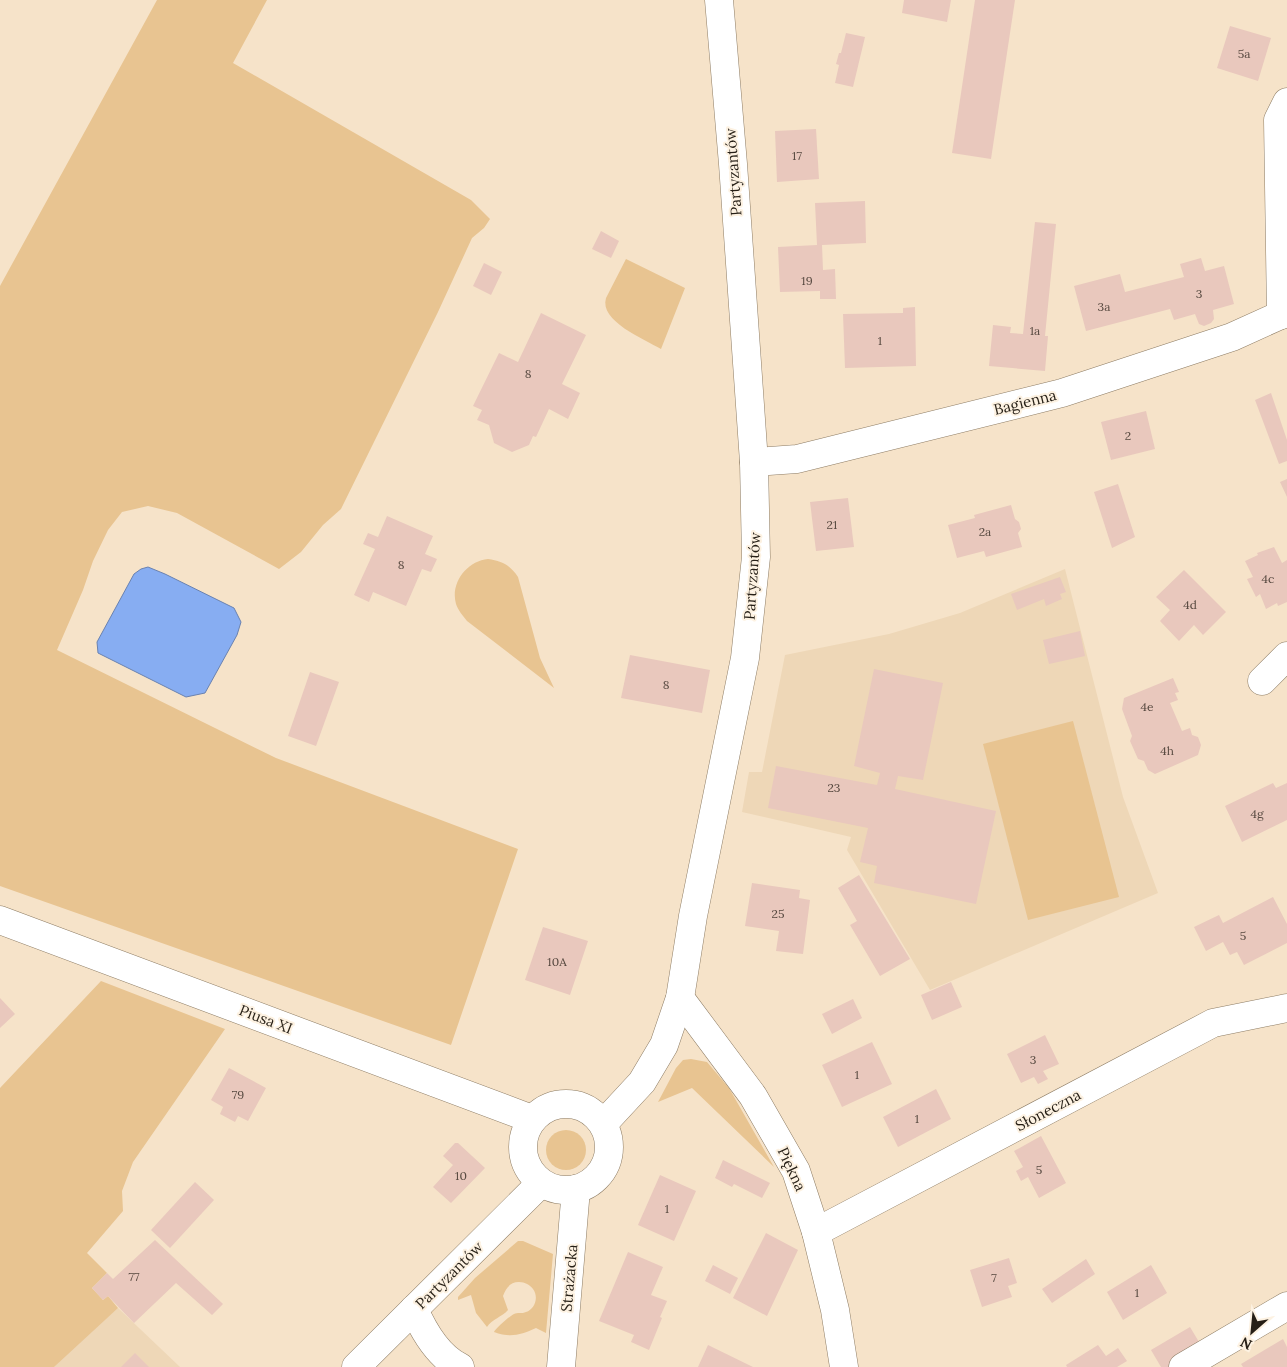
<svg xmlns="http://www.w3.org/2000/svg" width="1287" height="1367" font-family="Lora,serif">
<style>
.built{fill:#eed7b7}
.green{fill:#e8c491}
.water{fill:#87adf2;stroke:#6a82b0}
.building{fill:#e9c8bd}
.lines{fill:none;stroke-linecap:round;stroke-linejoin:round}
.minor-casing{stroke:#8d7c64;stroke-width:29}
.minor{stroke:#fff;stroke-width:28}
.labels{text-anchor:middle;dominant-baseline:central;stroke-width:4;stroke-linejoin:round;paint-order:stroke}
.number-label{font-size:12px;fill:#574940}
.street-label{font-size:15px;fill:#261f16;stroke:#fdf2e2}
</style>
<rect width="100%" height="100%" fill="#f6e3c9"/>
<g class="built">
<path d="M 1065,569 L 1123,797 L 1158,893 L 930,990 L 847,850 L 851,837 L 742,812 L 749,772 L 762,772 L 785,655 L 889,634 L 960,613 Z"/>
<path d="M 118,1308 L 180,1367 L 54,1367 L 72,1348 Z"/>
</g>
<g class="green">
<path d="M 157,0 L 267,0 L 233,63 L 471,200 L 490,219 L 484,228 L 472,238 L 438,312 L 341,509 L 323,525 L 301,552 L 279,569 L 177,513 L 148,506 L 122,512 L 108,530 L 93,561 L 83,590 L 57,650 L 276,758 L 518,849 L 451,1045 L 0,886 L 0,286 Z"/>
<path d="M 626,259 L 685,288 L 661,349 C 644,339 599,321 606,298 Z"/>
<path d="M 488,559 C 502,561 510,565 518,577 L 540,658 L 554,688 L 467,621 C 463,616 458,610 456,604 C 450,583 467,561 488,559 Z"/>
<path d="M 1073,721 L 1119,897 L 1028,920 L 983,744 Z"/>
<path d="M 101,981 L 225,1029 L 133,1162 L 122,1191 L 123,1211 L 87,1253 L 107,1273 L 92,1288 L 103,1300 L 108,1296 L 118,1308 L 54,1367 L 0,1367 L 0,1088 Z"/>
<path d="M 691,1059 L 707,1062 L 729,1088 L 774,1167 L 692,1088 L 658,1102 L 676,1068 L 683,1060 Z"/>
<circle cx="566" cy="1150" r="20"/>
<path d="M 518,1241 L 523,1241 L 553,1254 L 546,1333 L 536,1328 C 521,1335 510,1338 494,1332 C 495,1329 511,1315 514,1314 C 517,1312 522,1314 526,1312 C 535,1309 539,1297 533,1289 C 530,1285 525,1282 519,1282 C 510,1282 506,1288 503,1296 L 508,1310 C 502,1317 492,1319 487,1327 L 476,1313 L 471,1295 L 458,1300 L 458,1297 L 475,1278 Z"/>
</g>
<path class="water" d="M 148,567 L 165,574 L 234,608 L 241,622 L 237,635 L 205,693 L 186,697 L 98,653 L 97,642 L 134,574 L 141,569 Z"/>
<g class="building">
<path d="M 904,0 L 951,0 L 947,22 L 902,13 Z"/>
<path d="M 975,0 L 1015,0 L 991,159 L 952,153 Z"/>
<path d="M 1230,26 L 1271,38 L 1258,81 L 1217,68 Z"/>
<path d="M 846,33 L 865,37 L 853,87 L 835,83 L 839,65 L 836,64 L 839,53 L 841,53 Z"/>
<path d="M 816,129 L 819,179 L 777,182 L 775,131 Z"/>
<path d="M 865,201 L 866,243 L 822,245 L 823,270 L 835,269 L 836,299 L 820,299 L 820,291 L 780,292 L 778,247 L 817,245 L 815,203 Z"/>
<path d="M 1035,222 L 1056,224 L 1045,336 L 1048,336 L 1045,371 L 989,366 L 993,325 L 1011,327 L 1010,333 L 1023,334 Z"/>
<path d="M 601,231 L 619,241 L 611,258 L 592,249 Z"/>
<path d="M 1201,258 L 1205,271 L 1224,266 L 1234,304 L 1213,310 L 1214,319 L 1211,323 L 1204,326 L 1199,324 L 1195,314 L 1174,320 L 1170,309 L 1086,331 L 1074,286 L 1120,274 L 1125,292 L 1184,277 L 1180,264 Z"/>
<path d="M 484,263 L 502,272 L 491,295 L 473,286 Z"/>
<path d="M 915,307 L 916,366 L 845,368 L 843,314 L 903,313 L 903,308 Z"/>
<path d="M 541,313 L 586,335 L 562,384 L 580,393 L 568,419 L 549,409 L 536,437 L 533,436 L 529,445 L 512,452 L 494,443 L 489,425 L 477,420 L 482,410 L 473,406 L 499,353 L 518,362 Z"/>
<path d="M 1271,393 L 1287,440 L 1287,461 L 1279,464 L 1255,400 Z"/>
<path d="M 1146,411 L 1155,449 L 1111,460 L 1101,422 Z"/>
<path d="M 1287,479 L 1287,497 L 1280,482 Z"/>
<path d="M 1118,484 L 1135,537 L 1112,548 L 1094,492 Z"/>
<path d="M 848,498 L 854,547 L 816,551 L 810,502 Z"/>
<path d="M 1011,505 L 1015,519 L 1019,522 L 1021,529 L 1018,533 L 1022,547 L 986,557 L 984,551 L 957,558 L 948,525 L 975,518 L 974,515 Z"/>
<path d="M 387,516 L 433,536 L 425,554 L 437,559 L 431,572 L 422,569 L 406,606 L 373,592 L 369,602 L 354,595 L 375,549 L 363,544 L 368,533 L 378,537 Z"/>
<path d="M 1274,547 L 1282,563 L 1287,560 L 1287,602 L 1278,606 L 1277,603 L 1266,609 L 1260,594 L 1256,597 L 1247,579 L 1253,577 L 1245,561 L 1258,555 L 1257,553 Z"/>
<path d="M 1184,570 L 1226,612 L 1203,635 L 1194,625 L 1179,641 L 1160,621 L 1170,610 L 1156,597 Z"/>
<path d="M 1060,577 L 1066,592 L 1060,594 L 1062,599 L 1046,606 L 1044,599 L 1017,610 L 1011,594 Z"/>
<path d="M 1080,631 L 1085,656 L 1049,664 L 1043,640 Z"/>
<path d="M 630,655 L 710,670 L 702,713 L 621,698 Z"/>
<path d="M 874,669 L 943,683 L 923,780 L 898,776 L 895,789 L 996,811 L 976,904 L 874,883 L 877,866 L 860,862 L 868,828 L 768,808 L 776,766 L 877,785 L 880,773 L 854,766 Z"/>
<path d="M 310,672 L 339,682 L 316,746 L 288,736 Z"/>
<path d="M 1173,678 L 1179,692 L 1175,693 L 1178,700 L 1170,703 L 1182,731 L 1190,728 L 1192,735 L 1198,737 L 1201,745 L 1198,755 L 1155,774 L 1148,770 L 1144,761 L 1138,759 L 1130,741 L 1132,736 L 1122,709 L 1124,698 Z"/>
<path d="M 1273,783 L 1276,788 L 1287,783 L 1287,820 L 1242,842 L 1225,806 Z"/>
<path d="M 859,875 L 910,959 L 880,976 L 850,925 L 857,921 L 838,888 Z"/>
<path d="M 752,883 L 800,890 L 799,898 L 810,900 L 803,954 L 776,951 L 779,931 L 745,926 Z"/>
<path d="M 1273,897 L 1287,924 L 1287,943 L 1244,965 L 1237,952 L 1230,955 L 1223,942 L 1206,951 L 1194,927 L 1219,915 L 1223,923 Z"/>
<path d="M 543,927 L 588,941 L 570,995 L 525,980 Z"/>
<path d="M 951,982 L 962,1007 L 932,1020 L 921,995 Z"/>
<path d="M 0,998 L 15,1014 L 0,1028 Z"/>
<path d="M 853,999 L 862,1018 L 832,1034 L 822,1014 Z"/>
<path d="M 1045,1035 L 1059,1064 L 1043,1071 L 1048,1079 L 1038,1084 L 1034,1077 L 1021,1083 L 1007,1054 Z"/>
<path d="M 872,1042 L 892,1084 L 842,1107 L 822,1065 Z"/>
<path d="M 229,1068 L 266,1088 L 248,1121 L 238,1116 L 235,1122 L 220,1114 L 223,1107 L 211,1100 Z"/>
<path d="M 936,1089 L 951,1119 L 898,1147 L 883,1117 Z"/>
<path d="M 1041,1136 L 1066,1183 L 1039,1198 L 1028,1177 L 1021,1181 L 1016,1171 L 1023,1167 L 1014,1151 Z"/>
<path d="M 455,1143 L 458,1143 L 485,1168 L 451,1203 L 433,1187 L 453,1165 L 443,1156 Z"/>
<path d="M 723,1160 L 770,1183 L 762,1198 L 734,1184 L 732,1187 L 715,1178 Z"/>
<path d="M 660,1175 L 696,1191 L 674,1241 L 638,1225 Z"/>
<path d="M 195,1182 L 214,1200 L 170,1248 L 151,1230 Z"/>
<path d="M 766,1233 L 798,1250 L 767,1316 L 733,1298 Z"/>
<path d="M 155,1240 L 223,1304 L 212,1315 L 176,1283 L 134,1323 L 108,1296 L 103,1300 L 92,1288 L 107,1273 L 113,1279 Z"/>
<path d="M 628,1252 L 663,1267 L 651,1295 L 667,1301 L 660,1317 L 662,1318 L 649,1350 L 631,1342 L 634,1335 L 599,1321 Z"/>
<path d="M 1009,1258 L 1017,1283 L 1008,1286 L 1012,1297 L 982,1307 L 970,1270 Z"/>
<path d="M 1086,1259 L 1095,1274 L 1052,1303 L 1042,1289 Z"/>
<path d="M 713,1265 L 738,1278 L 730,1294 L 705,1281 Z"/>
<path d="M 1151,1265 L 1167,1293 L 1123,1320 L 1107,1292 Z"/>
<path d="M 1190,1327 L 1202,1347 L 1168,1367 L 1161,1367 L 1151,1350 Z"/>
<path d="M 1283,1339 L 1287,1347 L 1287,1367 L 1243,1367 L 1241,1364 Z"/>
<path d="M 708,1345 L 753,1367 L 698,1367 Z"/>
<path d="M 1098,1345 L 1106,1356 L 1118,1348 L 1127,1361 L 1117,1367 L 1067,1367 L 1066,1365 Z"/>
<path d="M 135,1353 L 149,1367 L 121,1367 Z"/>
</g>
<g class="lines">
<g class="minor-casing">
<g id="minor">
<path d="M 1281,315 L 1278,120 L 1287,102"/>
<path d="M 754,462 L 797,459 L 1062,393 L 1232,337 L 1287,312"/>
<path d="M 1262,681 L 1287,656"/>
<path d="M 0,920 L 532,1119"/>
<path d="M 680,998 L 753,1096 L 796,1171 L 816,1232 L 835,1310 L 844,1367"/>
<circle cx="566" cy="1147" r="43"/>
<path d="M 604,1123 L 642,1082 L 664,1045 L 680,998 L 693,916 L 745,658 L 756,557 L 754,462 L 733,164 L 719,0"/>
<path d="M 816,1232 L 1213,1023 L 1287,1008"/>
<path d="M 414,1309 C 424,1332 438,1356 460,1367"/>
<path d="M 356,1367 L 541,1183"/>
<path d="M 561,1367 L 576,1189"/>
<path d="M 1183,1367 L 1287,1306"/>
</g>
</g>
<use href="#minor" class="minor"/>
</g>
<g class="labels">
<g class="number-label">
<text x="1244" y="53">5a</text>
<text x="797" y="155">17</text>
<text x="807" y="280">19</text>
<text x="1199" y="293">3</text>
<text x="1104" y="306">3a</text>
<text x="1035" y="330">1a</text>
<text x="880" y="340">1</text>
<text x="528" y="373">8</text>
<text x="1128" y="435">2</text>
<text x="832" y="524">21</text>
<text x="985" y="531">2a</text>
<text x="401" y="564">8</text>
<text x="1268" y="578">4c</text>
<text x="1190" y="604">4d</text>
<text x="666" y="684">8</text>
<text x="1147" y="706">4e</text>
<text x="1167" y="750">4h</text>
<text x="834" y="787">23</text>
<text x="1257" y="813">4g</text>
<text x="778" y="913">25</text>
<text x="1243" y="935">5</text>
<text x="557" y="961">10A</text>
<text x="1033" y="1059">3</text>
<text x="857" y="1074">1</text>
<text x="238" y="1094">79</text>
<text x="917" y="1118">1</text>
<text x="1039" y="1169">5</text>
<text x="461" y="1175">10</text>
<text x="667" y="1208">1</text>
<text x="134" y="1276">77</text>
<text x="994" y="1277">7</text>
<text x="1137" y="1292">1</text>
</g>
<g class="street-label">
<text transform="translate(733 172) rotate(-94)">Partyzantów</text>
<text transform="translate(1025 402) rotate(-14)">Bagienna</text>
<text transform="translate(752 576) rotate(-86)">Partyzantów</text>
<text transform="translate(266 1019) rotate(21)">Piusa XI</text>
<text transform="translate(1048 1110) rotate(-28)">Słoneczna</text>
<text transform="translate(792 1169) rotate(65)">Piękna</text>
<text transform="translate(449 1275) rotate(-45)">Partyzantów</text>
<text transform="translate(569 1278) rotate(-85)">Strażacka</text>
</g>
</g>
<g transform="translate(1252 1332) rotate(207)" stroke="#fdf2e2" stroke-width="4" paint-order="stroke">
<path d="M0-4L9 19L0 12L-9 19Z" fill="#261f16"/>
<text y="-8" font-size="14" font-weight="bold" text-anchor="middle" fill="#261f16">N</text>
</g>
</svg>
